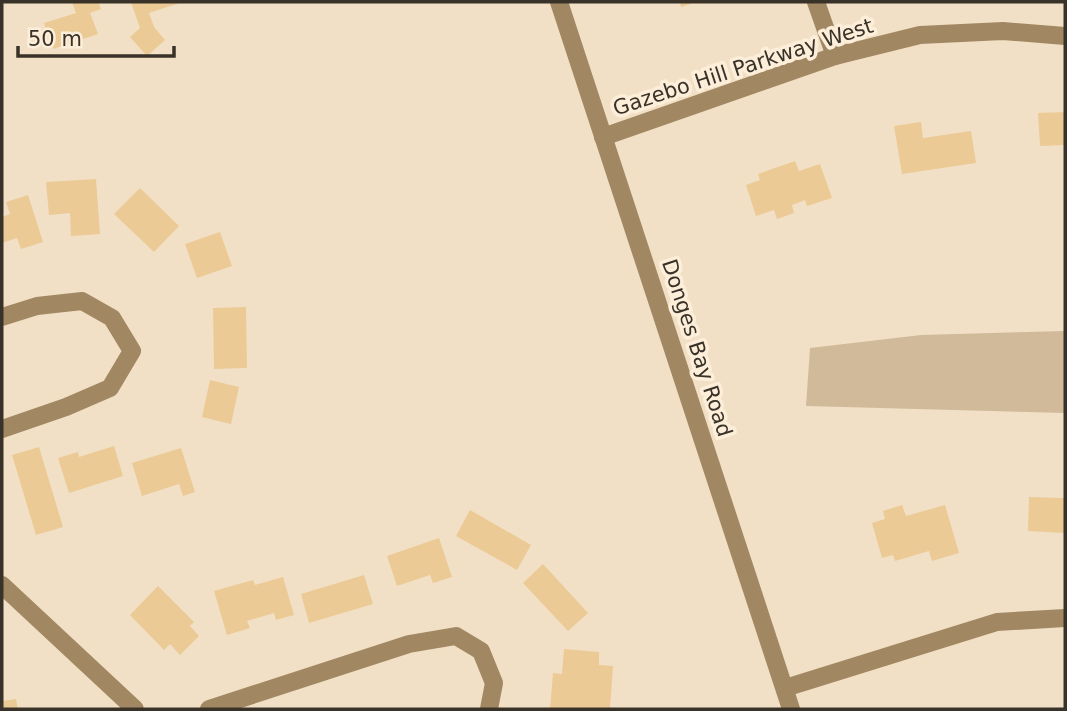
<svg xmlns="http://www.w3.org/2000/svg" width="1067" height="711" font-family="'DejaVu Sans',sans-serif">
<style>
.green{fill:#d0ba9a}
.building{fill:#ebca96}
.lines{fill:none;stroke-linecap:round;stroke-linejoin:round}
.minor{stroke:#a18862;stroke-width:18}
.labels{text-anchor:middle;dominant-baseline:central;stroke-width:7;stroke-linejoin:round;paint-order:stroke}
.street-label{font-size:21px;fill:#393228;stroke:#fceed9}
</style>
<rect width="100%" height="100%" fill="#f2e0c6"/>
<path class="green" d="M 1065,331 L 1065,413 L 806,406 L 810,348 L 921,335 Z"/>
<g class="building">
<path d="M 72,2 L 98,2 L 101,9 L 90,13 L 98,34 L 53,49 L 44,23 L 76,13 Z"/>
<path d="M 131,2 L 183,2 L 149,13 L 154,27 L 165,40 L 147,56 L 130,37 L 140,28 Z"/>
<path d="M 680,2 L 696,2 L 681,7 Z"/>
<path d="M 1065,112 L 1065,145 L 1040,146 L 1038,113 Z"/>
<path d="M 921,122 L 923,138 L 971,131 L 976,163 L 902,174 L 894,126 Z"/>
<path d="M 795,161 L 799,171 L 820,164 L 832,198 L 807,206 L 805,200 L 792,205 L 794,213 L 777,219 L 774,210 L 756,216 L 746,185 L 760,180 L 758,174 Z"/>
<path d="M 96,179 L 100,234 L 71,236 L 70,213 L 49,215 L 46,182 Z"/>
<path d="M 140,188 L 179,226 L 154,252 L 114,214 Z"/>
<path d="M 28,195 L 43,242 L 21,249 L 17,238 L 2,243 L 2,217 L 10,214 L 6,202 Z"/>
<path d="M 220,232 L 232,266 L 197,278 L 185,244 Z"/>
<path d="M 246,307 L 247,368 L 214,369 L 213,308 Z"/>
<path d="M 210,380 L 239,387 L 231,424 L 202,417 Z"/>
<path d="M 114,446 L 123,476 L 69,493 L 58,458 L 78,452 L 79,457 Z"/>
<path d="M 39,447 L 63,527 L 36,535 L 12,455 Z"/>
<path d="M 181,448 L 195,492 L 183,496 L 179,484 L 142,496 L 132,463 Z"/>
<path d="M 1029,497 L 1065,498 L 1065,533 L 1028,531 Z"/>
<path d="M 902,505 L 906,516 L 945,505 L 959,553 L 932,561 L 929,551 L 895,561 L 893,555 L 882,558 L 872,523 L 885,519 L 883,511 Z"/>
<path d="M 470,510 L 531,545 L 517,570 L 456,536 Z"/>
<path d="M 439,538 L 452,577 L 433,583 L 430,575 L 397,586 L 387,556 Z"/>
<path d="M 543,564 L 588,613 L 568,631 L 523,583 Z"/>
<path d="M 364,575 L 373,604 L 309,623 L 301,594 Z"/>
<path d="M 283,577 L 294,615 L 276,620 L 274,613 L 247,621 L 250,628 L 227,635 L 214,591 L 253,580 L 255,585 Z"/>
<path d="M 158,586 L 194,622 L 190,626 L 199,636 L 180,655 L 170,644 L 164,650 L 130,615 Z"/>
<path d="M 564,649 L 599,652 L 599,665 L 613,666 L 610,709 L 550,709 L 553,673 L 562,674 Z"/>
<path d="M 16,699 L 18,709 L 2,709 L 2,701 Z"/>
</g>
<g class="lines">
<g class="minor">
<path d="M 559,2 L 791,709"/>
<path d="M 816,2 L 835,56"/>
<path d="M 603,137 L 835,56 L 920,35 L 1003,31 L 1065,36"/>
<path d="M 2,317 L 37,306 L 82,301 L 112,318 L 132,351 L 110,388 L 66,407 L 2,429"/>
<path d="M 2,585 L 135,709"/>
<path d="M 785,688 L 997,622 L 1065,618"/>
<path d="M 209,709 L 409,644 L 456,636 L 481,651 L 494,683 L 489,709"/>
</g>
</g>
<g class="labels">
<g class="street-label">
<text transform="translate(743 67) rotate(-18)">Gazebo Hill Parkway West</text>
<text transform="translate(697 348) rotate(72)">Donges Bay Road</text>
</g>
</g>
<rect width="1067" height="711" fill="none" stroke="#393228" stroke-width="7"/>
<path d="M18 46v10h156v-10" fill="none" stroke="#393228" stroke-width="3.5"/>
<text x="28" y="46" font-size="21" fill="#393228" stroke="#fceed9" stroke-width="5" paint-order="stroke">50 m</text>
</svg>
